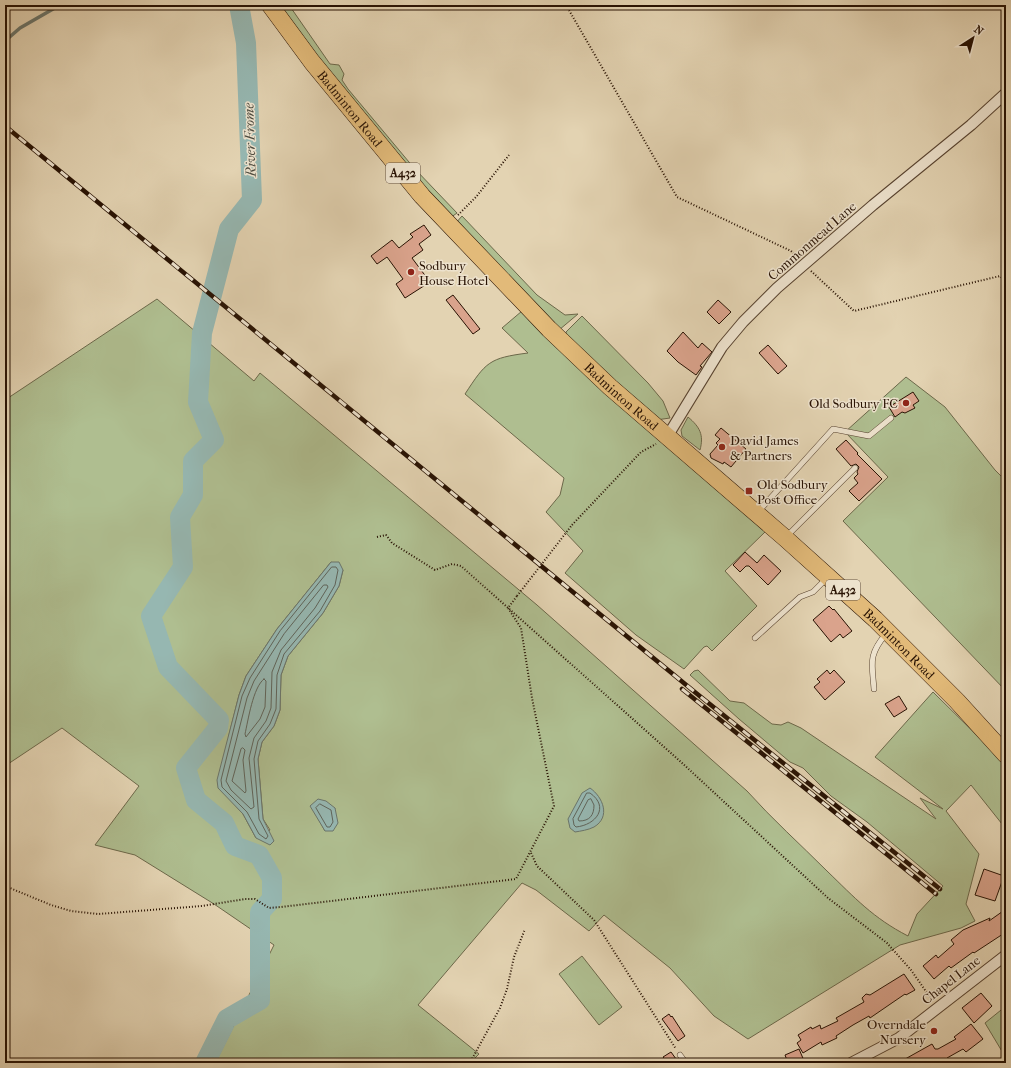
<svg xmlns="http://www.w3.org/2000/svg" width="1011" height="1068" font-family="'IM FELL French Canon',serif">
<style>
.green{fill:#afbe90;stroke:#6c684a;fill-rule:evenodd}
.water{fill:#96b7b1;stroke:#6a756b}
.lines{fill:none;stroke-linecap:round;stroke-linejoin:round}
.shore{stroke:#5f645a;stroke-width:1}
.stream{stroke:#6a756b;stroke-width:3.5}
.river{stroke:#96b7b1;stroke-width:20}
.building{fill:#daa38c;stroke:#281203}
.service-casing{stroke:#57422f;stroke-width:6}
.minor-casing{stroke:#57422f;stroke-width:12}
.primary-casing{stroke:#281203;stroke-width:18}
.path{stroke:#281203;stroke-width:2;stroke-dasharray:1 2;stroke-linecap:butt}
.service{stroke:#ede2cd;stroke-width:5}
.minor{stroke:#ede2cd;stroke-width:10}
.primary{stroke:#e2ba79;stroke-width:17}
.rail-casing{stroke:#281203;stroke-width:4.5}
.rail{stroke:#ede2cd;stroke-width:3;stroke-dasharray:9;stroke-linecap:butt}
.path-bridge{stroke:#281203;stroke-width:2;stroke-dasharray:1 2;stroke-linecap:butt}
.poi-dot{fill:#8f2418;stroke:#ede2cd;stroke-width:1.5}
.labels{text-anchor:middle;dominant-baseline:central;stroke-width:3;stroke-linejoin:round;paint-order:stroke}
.shield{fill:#ede2cd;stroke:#635040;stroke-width:1}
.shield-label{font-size:12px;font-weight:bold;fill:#281203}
.street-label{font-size:13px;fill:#281203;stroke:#ede2cd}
.poi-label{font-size:13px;fill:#281203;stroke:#ede2cd;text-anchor:start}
.water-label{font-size:14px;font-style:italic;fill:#4e4c40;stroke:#ede2cd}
</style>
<rect width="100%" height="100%" fill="#e3d3b2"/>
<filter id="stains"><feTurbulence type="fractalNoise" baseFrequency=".005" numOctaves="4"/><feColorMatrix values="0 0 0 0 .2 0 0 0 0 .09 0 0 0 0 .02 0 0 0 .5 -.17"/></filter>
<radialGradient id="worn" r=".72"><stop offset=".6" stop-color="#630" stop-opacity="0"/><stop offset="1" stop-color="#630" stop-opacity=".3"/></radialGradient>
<g class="green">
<path d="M 279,5 L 289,5 L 330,64 L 339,65 L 344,74 L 342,80 L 348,89 L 414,168 L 457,213 L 450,218 L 315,56 Z"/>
<path d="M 462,216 L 537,295 L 565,315 L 578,314 L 559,330 L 455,224 Z"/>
<path d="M 157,299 L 254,381 L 260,373 L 537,605 L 747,791 C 772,819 800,844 827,871 C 855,898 873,918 908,936 L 917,914 L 943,886 L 867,822 L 831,796 L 803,768 L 790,762 L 739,719 L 690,675 L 694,671 L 698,670 L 730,701 L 744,703 L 772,724 L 781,725 L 788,722 L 801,728 L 936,819 L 920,798 L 943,809 L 875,757 L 933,692 L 1006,764 L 1006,829 L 971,785 L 946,811 L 979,854 L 966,904 L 975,921 L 961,928 L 900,945 L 748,1039 L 714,1016 L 670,968 L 604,915 L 589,931 L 536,890 L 522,883 L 418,1005 L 479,1054 L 470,1063 L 215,1063 L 274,945 L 214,904 L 135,855 L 95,845 L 139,786 L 62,728 L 5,766 L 5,400 ZM 331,562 L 343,570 L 339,586 L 323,613 L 288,656 L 281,675 L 280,710 L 274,726 L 262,742 L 258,759 L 263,819 L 270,830 L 256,838 L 243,814 L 236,806 L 229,735 L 239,695 L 246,676 L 277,629 ZM 335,808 L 325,831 L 319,820 Z"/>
<path d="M 522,311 L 748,513 L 765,532 L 725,571 L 757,606 L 712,651 L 707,646 L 704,647 L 684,669 L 636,635 L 565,573 L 583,551 L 546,512 L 560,495 L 564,478 L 465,394 C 486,362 489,358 528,353 L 502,328 Z"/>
<path d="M 582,316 L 648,383 L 663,401 L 670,418 L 656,420 L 566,335 L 566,332 Z"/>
<path d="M 906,377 L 945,407 L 995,470 L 1006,481 L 1006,691 L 843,521 L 888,477 L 845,432 Z"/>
<path d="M 688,417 C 700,427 704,435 700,450 L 682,436 L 681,430 Z"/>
<path d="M 582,956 L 622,1007 L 599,1025 L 559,974 Z"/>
<path d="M 1006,1006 L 1006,1058 L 985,1023 Z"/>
</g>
<g class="water">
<path d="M 331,562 L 339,562 L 343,570 L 339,586 L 323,613 L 288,656 L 281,675 L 280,710 L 274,726 L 262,742 L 258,759 L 263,819 L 274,841 L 270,845 L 256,838 L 243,814 L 218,788 L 217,780 L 239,695 L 246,676 L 277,629 Z"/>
<path d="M 590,788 C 603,797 611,817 594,827 C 588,830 581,831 575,832 L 570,828 L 568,819 L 582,793 Z"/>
<path d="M 318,799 L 326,801 L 335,808 L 338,823 L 333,831 L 325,831 L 310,806 Z"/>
</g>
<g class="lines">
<g class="shore">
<path d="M 332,567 L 336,567 L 338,570 L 335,585 L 320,611 L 284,654 L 277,675 L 276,709 L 270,724 L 258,741 L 254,759 L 259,819 L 268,836 L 266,839 L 259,834 L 247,812 L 222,787 L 221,780 L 242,696 L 250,678 L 280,631 Z"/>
<path d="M 324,585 L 327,585 L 328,587 L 315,608 L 281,650 L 272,672 L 271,708 L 266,721 L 254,738 L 249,758 L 254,807 L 251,809 L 231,790 L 226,781 L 247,698 L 254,681 L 284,634 Z"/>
<path d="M 264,679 L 266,681 L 265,707 L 260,719 L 246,737 L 245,734 C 248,721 253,687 264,679 Z"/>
<path d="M 243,748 L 245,750 L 243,760 L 246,791 L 245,793 L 232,781 L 241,749 Z"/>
<path d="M 587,793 L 590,793 C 610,807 596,825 576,827 L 574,825 L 573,819 Z"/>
<path d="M 591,799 L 594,805 C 594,815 590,821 579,821 L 578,819 L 588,800 Z"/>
<path d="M 320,804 L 331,810 L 333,822 L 330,827 L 327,827 L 316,808 Z"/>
</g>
<path class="stream" d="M 5,41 L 20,28 L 60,5"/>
<path class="river" d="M 205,1063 L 227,1019 L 260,1000 L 260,912 L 272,899 L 272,878 L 259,855 L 235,846 L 224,823 L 196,800 L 186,768 L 218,728 L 219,720 L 168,667 L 151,616 L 183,567 L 180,517 L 193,495 L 193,461 L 214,440 L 198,402 L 202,333 L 229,229 L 252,200 L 246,43 L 239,5"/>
</g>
<g class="building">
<path d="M 424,225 L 431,235 L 419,244 L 423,250 L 412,258 L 430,282 L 405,298 L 396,284 L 403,279 L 387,257 L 377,264 L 371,256 L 392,240 L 399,248 L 413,237 L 410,234 Z"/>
<path d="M 453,295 L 480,329 L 473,334 L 446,300 Z"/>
<path d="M 718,300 L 731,312 L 719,324 L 707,312 Z"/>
<path d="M 683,332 L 698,348 L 702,343 L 712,352 L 700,366 L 702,367 L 696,375 L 678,362 L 667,351 Z"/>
<path d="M 768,345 L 787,366 L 778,374 L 759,353 Z"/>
<path d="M 913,392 L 919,401 L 913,405 L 915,408 L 905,413 L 902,412 L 895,417 L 889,407 Z"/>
<path d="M 721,428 L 746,449 L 731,467 L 724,462 L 723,464 L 711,458 L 710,454 L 718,445 L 716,443 L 720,439 L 715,435 Z"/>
<path d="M 846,440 L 858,453 L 857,454 L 882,479 L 859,501 L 849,491 L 858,483 L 854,478 L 858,474 L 857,472 L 859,467 L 856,464 L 851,466 L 836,449 Z"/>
<path d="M 745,552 L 757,563 L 764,555 L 781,571 L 768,585 L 749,566 L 746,566 L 740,572 L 733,565 Z"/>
<path d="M 829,606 L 833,610 L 834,609 L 852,631 L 843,638 L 840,634 L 831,642 L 813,620 Z"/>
<path d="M 827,670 L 830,674 L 834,670 L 845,682 L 825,700 L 814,687 L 820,682 L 817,679 Z"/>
<path d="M 899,696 L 907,709 L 894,717 L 885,704 Z"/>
<path d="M 984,869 L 1004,876 L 995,901 L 975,895 Z"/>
<path d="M 1006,909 L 1006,921 L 1002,924 L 1006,932 L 974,953 L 973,952 L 951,968 L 949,966 L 934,979 L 923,966 L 936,955 L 938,958 L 954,944 L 951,940 L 963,930 L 990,918 L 989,921 Z"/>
<path d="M 904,974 L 915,990 L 906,995 L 905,994 L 870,1018 L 869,1016 L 853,1025 L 836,1036 L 837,1038 L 822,1045 L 821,1042 L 803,1053 L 797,1043 L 801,1040 L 798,1035 L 811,1027 L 812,1029 L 820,1025 L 821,1029 L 838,1021 L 836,1018 L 864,1002 L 862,998 L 866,994 L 870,995 Z"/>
<path d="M 981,993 L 992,1006 L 974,1023 L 962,1008 Z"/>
<path d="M 669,1014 L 671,1017 L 672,1016 L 685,1036 L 678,1041 L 662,1019 Z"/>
<path d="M 971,1024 L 983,1039 L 966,1052 L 963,1049 L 947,1058 L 950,1063 L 898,1063 L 932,1044 L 935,1049 L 938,1049 L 956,1039 L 954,1037 Z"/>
<path d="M 799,1049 L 805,1063 L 788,1063 L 785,1055 Z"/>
<path d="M 671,1052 L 679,1063 L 668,1063 L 663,1057 Z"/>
</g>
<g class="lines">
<g class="service-casing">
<g id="service">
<path d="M 758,512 L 833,429 L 869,436 L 891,418"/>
<path d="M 786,537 L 855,468"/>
<path d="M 755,638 L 800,597 L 813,592 L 826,579"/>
<path d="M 874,689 C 872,663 868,655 886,634"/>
<path d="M 680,1055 L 686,1063"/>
</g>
</g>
<g class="minor-casing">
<g id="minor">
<path d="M 667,437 L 722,347 L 743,322 L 777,288 L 873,205 L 971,125 L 1006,93"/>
<path d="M 851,1063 L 899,1038 L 1006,955"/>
</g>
</g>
<g class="primary-casing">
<g id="primary">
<path id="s1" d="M 270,5 L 312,62 L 422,196 L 549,329 L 610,387 L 785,538 L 875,619 L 957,701 L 1006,755"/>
</g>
</g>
<g class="path">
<path d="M 566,5 L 677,197 L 791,251 L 797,257"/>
<path d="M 458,215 L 476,197 L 509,155"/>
<path d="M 811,271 L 854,311 L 1000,276 L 1006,281"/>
<path d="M 572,525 L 641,452 L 656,444"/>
<path d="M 377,537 L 386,535 L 392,543 L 435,570 L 452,564 L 461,566 L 681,762 L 828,898 L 887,943 L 911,970 L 932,1000"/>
<path d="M 531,853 L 537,866 L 594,920 L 676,1049"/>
<path d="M 5,886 L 51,905 L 71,911 L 98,914 L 202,906 L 245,899 L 255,899 L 269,908 L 281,907 L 516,879 L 554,806 L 532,698 L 521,628 L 508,608 L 517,596"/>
<path d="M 468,1063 L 472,1059 L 500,1008 L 507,989 L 514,957 L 525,929"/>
</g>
<use href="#service" class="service"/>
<use href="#minor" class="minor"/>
<use href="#primary" class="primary"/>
<g class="rail-casing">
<g id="rail">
<path d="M 5,126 L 696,693 L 940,889"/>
<path d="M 682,689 L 936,894"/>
</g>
</g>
<use href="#rail" class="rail"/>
<path class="path-bridge" d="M 517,596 L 572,525"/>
</g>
<g class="poi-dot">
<circle cx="411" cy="272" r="4"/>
<circle cx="906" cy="403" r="4"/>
<circle cx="722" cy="447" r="4"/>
<rect x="745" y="487" width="8" height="8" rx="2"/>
<circle cx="934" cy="1031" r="4"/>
</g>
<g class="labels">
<g class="shield">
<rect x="386" y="163" width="34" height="20" rx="3"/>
<rect x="826" y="580" width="34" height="20" rx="3"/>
</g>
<g class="shield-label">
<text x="403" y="173">A432</text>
<text x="843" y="590">A432</text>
</g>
<g class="street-label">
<text stroke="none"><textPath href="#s1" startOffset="131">Badminton Road</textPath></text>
<text transform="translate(812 241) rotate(-41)">Commonmead Lane</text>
<text stroke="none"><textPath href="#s1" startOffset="527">Badminton Road</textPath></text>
<text stroke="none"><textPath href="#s1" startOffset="899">Badminton Road</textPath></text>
<text transform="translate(951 980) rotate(-38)">Chapel Lane</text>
</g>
<g class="poi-label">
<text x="419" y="265">Sodbury<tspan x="419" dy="15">House Hotel</tspan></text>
<text x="898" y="403" text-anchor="end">Old Sodbury FC</text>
<text x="730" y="440">David James<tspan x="730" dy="15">&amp; Partners</tspan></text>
<text x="757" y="484">Old Sodbury<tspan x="757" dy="15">Post Office</tspan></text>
<text x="926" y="1024" text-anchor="end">Overndale<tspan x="926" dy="15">Nursery</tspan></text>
</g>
<g class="water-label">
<text transform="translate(250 140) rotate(-92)">River Frome</text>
</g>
</g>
<rect width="1011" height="1068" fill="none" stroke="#e3d3b2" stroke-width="20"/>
<rect x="6" y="6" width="999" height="1056" fill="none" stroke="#281203" stroke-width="2"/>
<rect x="10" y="10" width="991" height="1048" fill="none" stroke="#281203"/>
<g transform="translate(973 38) rotate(36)" stroke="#ede2cd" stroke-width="3" paint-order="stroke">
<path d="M0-3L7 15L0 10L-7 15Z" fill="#281203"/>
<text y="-6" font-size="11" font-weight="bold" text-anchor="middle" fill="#281203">N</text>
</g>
<rect width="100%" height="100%" filter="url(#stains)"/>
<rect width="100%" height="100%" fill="url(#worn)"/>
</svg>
